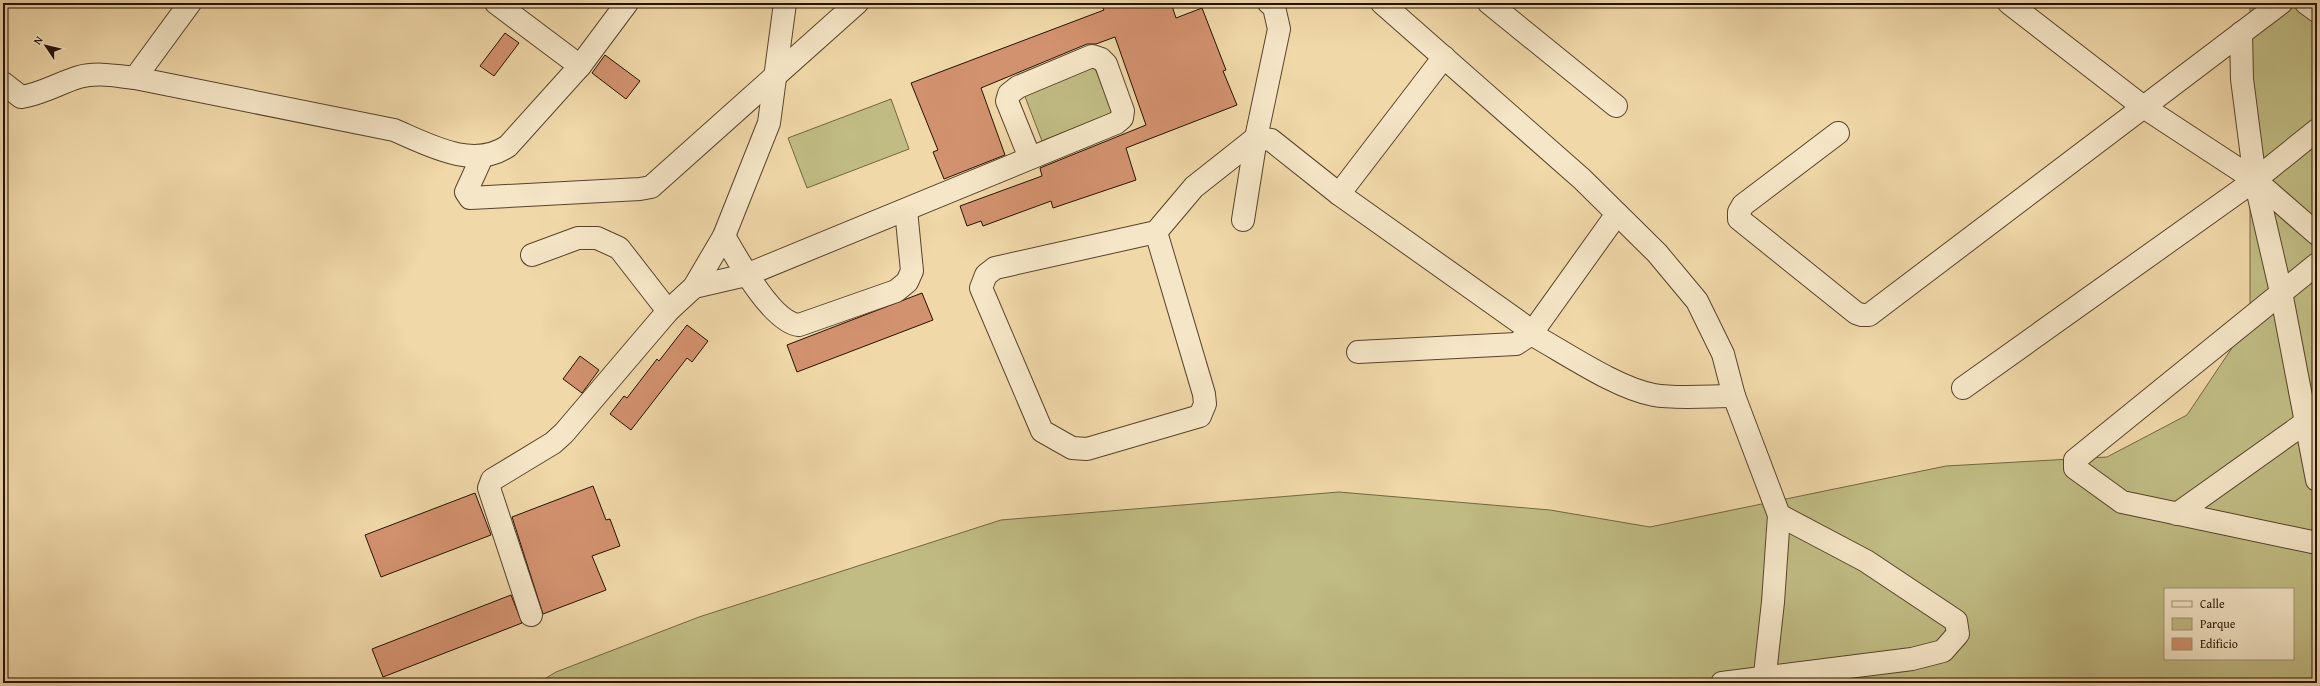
<svg xmlns="http://www.w3.org/2000/svg" width="2320" height="686" font-family="'Gentium Book Plus',serif">
<style>
.green{fill:#c0bc83;stroke:#726642;fill-rule:evenodd}
.building{fill:#d3926f;stroke:#251100}
.lines{fill:none;stroke-linecap:round;stroke-linejoin:round}
.minor-casing{stroke:#58432a;stroke-width:24}
.minor{stroke:#f5e6c7;stroke-width:22}
</style>
<rect width="100%" height="100%" fill="#f0d8a9"/>
<filter id="stains"><feTurbulence type="fractalNoise" baseFrequency=".005" numOctaves="4"/><feColorMatrix values="0 0 0 0 .2 0 0 0 0 .09 0 0 0 0 .02 0 0 0 .5 -.17"/></filter>
<radialGradient id="worn" r=".72"><stop offset=".6" stop-color="#630" stop-opacity="0"/><stop offset="1" stop-color="#630" stop-opacity=".3"/></radialGradient>
<g class="green">
<path d="M 2250,3 L 2317,3 L 2317,683 L 538,683 L 556,672 L 699,617 L 1001,520 L 1339,492 L 1550,510 L 1650,527 L 1946,466 L 2107,457 L 2187,415 L 2250,321 ZM 2165,589 L 2293,589 L 2293,659 L 2165,659 Z"/>
<path d="M 1094,66 L 1113,113 L 1042,141 L 1024,94 Z"/>
<path d="M 891,99 L 909,149 L 807,188 L 788,138 Z"/>
</g>
<g class="building">
<path d="M 1111,3 L 1171,3 L 1176,18 L 1202,8 L 1226,70 L 1223,71 L 1237,105 L 1126,148 L 1136,180 L 1053,208 L 1051,201 L 983,226 L 981,221 L 967,226 L 960,206 L 1042,176 L 1040,168 L 1146,125 L 1115,37 L 1096,44 L 1087,44 L 981,88 L 1005,155 L 944,179 L 933,152 L 938,150 L 911,83 L 1104,10 L 1102,6 Z"/>
<path d="M 505,33 L 519,43 L 494,76 L 480,66 Z"/>
<path d="M 605,55 L 640,81 L 626,99 L 592,73 Z"/>
<path d="M 922,293 L 933,320 L 797,372 L 787,345 Z"/>
<path d="M 687,325 L 708,341 L 692,362 L 687,358 L 631,430 L 610,414 L 624,396 L 627,398 L 657,359 L 659,361 Z"/>
<path d="M 580,356 L 599,370 L 582,393 L 563,379 Z"/>
<path d="M 593,486 L 606,520 L 610,519 L 620,546 L 592,556 L 606,590 L 543,614 L 512,517 Z"/>
<path d="M 475,493 L 491,535 L 381,577 L 365,535 Z"/>
<path d="M 511,595 L 522,623 L 383,677 L 372,649 Z"/>
</g>
<g class="lines">
<g class="minor-casing">
<g id="minor">
<path d="M 496,3 L 580,66"/>
<path d="M 1382,3 L 1582,179 L 1657,253 L 1697,301 L 1723,354 L 1734,396 L 1779,515 L 1773,602 L 1764,683"/>
<path d="M 1489,3 L 1616,106"/>
<path d="M 2009,3 L 2142,106 L 2255,180 L 2317,234"/>
<path d="M 2306,3 L 2317,11"/>
<path d="M 2241,33 L 2242,79 L 2255,180 L 2281,292 L 2317,480"/>
<path d="M 1444,57 L 1339,194 L 1522,324 L 1531,334 C 1566,353 1616,388 1654,395 C 1674,399 1712,396 1734,396"/>
<path d="M 135,78 L 190,3"/>
<path d="M 3,83 L 21,97 C 42,94 59,83 79,77 C 97,72 116,76 135,78 L 394,130 C 429,145 473,170 508,146 L 580,66 L 627,3"/>
<path d="M 1838,133 L 1743,205 L 1739,212 L 1739,219 L 1856,313 L 1862,315 L 1869,315 L 2281,3"/>
<path d="M 482,157 L 466,192 L 470,198 L 640,189 L 651,187 L 857,3"/>
<path d="M 1243,220 L 1256,138 L 1279,29 L 1274,7 L 1269,3"/>
<path d="M 1156,232 L 1204,394 L 1205,404 L 1200,416 L 1087,449 L 1072,448 L 1042,431 L 981,288 L 986,275 L 995,268 L 1156,232 L 1194,187 L 1256,138 L 1271,140 L 1339,194"/>
<path d="M 724,236 C 737,259 773,323 799,325 L 896,291 L 907,282 L 912,271 L 906,210"/>
<path d="M 532,255 L 578,238 L 597,238 L 619,248 L 668,311"/>
<path d="M 2317,264 L 2075,460 L 2075,468 L 2122,502 L 2317,543"/>
<path d="M 694,287 L 746,275 L 1116,123 L 1122,118 L 1123,111 L 1106,64 L 1101,59 L 1092,56 L 1018,87 L 1009,94 L 1007,101 L 1030,158"/>
<path d="M 1358,352 L 1516,344 L 1531,334 L 1617,214"/>
<path d="M 1963,388 L 2255,180 L 2317,130"/>
<path d="M 2177,514 L 2316,415"/>
<path d="M 531,615 L 489,488 L 492,480 L 553,443 L 564,433 L 668,311 L 694,287 L 724,236 L 769,123 L 785,3"/>
<path d="M 1722,683 L 1912,659 L 1943,651 L 1958,634 L 1956,621 L 1866,561 L 1779,515"/>
</g>
</g>
<use href="#minor" class="minor"/>
</g>
<rect width="2320" height="686" fill="none" stroke="#f0d8a9" stroke-width="16"/>
<rect x="4" y="4" width="2312" height="678" fill="none" stroke="#251100" stroke-width="2"/>
<rect x="8" y="8" width="2304" height="670" fill="none" stroke="#251100"/>
<rect x="2164" y="588" width="130" height="72" fill="#f5e6c7" stroke="#a29177"/>
<rect x="2172" y="601" width="20" height="6" fill="#f5e6c7" stroke="#a29177"/>
<text x="2200" y="608" font-size="12" fill="#251100">Calle</text>
<rect x="2172" y="618" width="20" height="12" fill="#c0bc83" stroke="#a29177"/>
<text x="2200" y="628" font-size="12" fill="#251100">Parque</text>
<rect x="2172" y="638" width="20" height="12" fill="#d3926f" stroke="#a29177"/>
<text x="2200" y="648" font-size="12" fill="#251100">Edificio</text>
<g transform="translate(46 46) rotate(305)" stroke="#f5e6c7" stroke-width="3" paint-order="stroke">
<path d="M0-3L7 15L0 10L-7 15Z" fill="#251100"/>
<text y="-6" font-size="11" font-weight="bold" text-anchor="middle" fill="#251100">N</text>
</g>
<rect width="100%" height="100%" filter="url(#stains)"/>
<rect width="100%" height="100%" fill="url(#worn)"/>
</svg>
